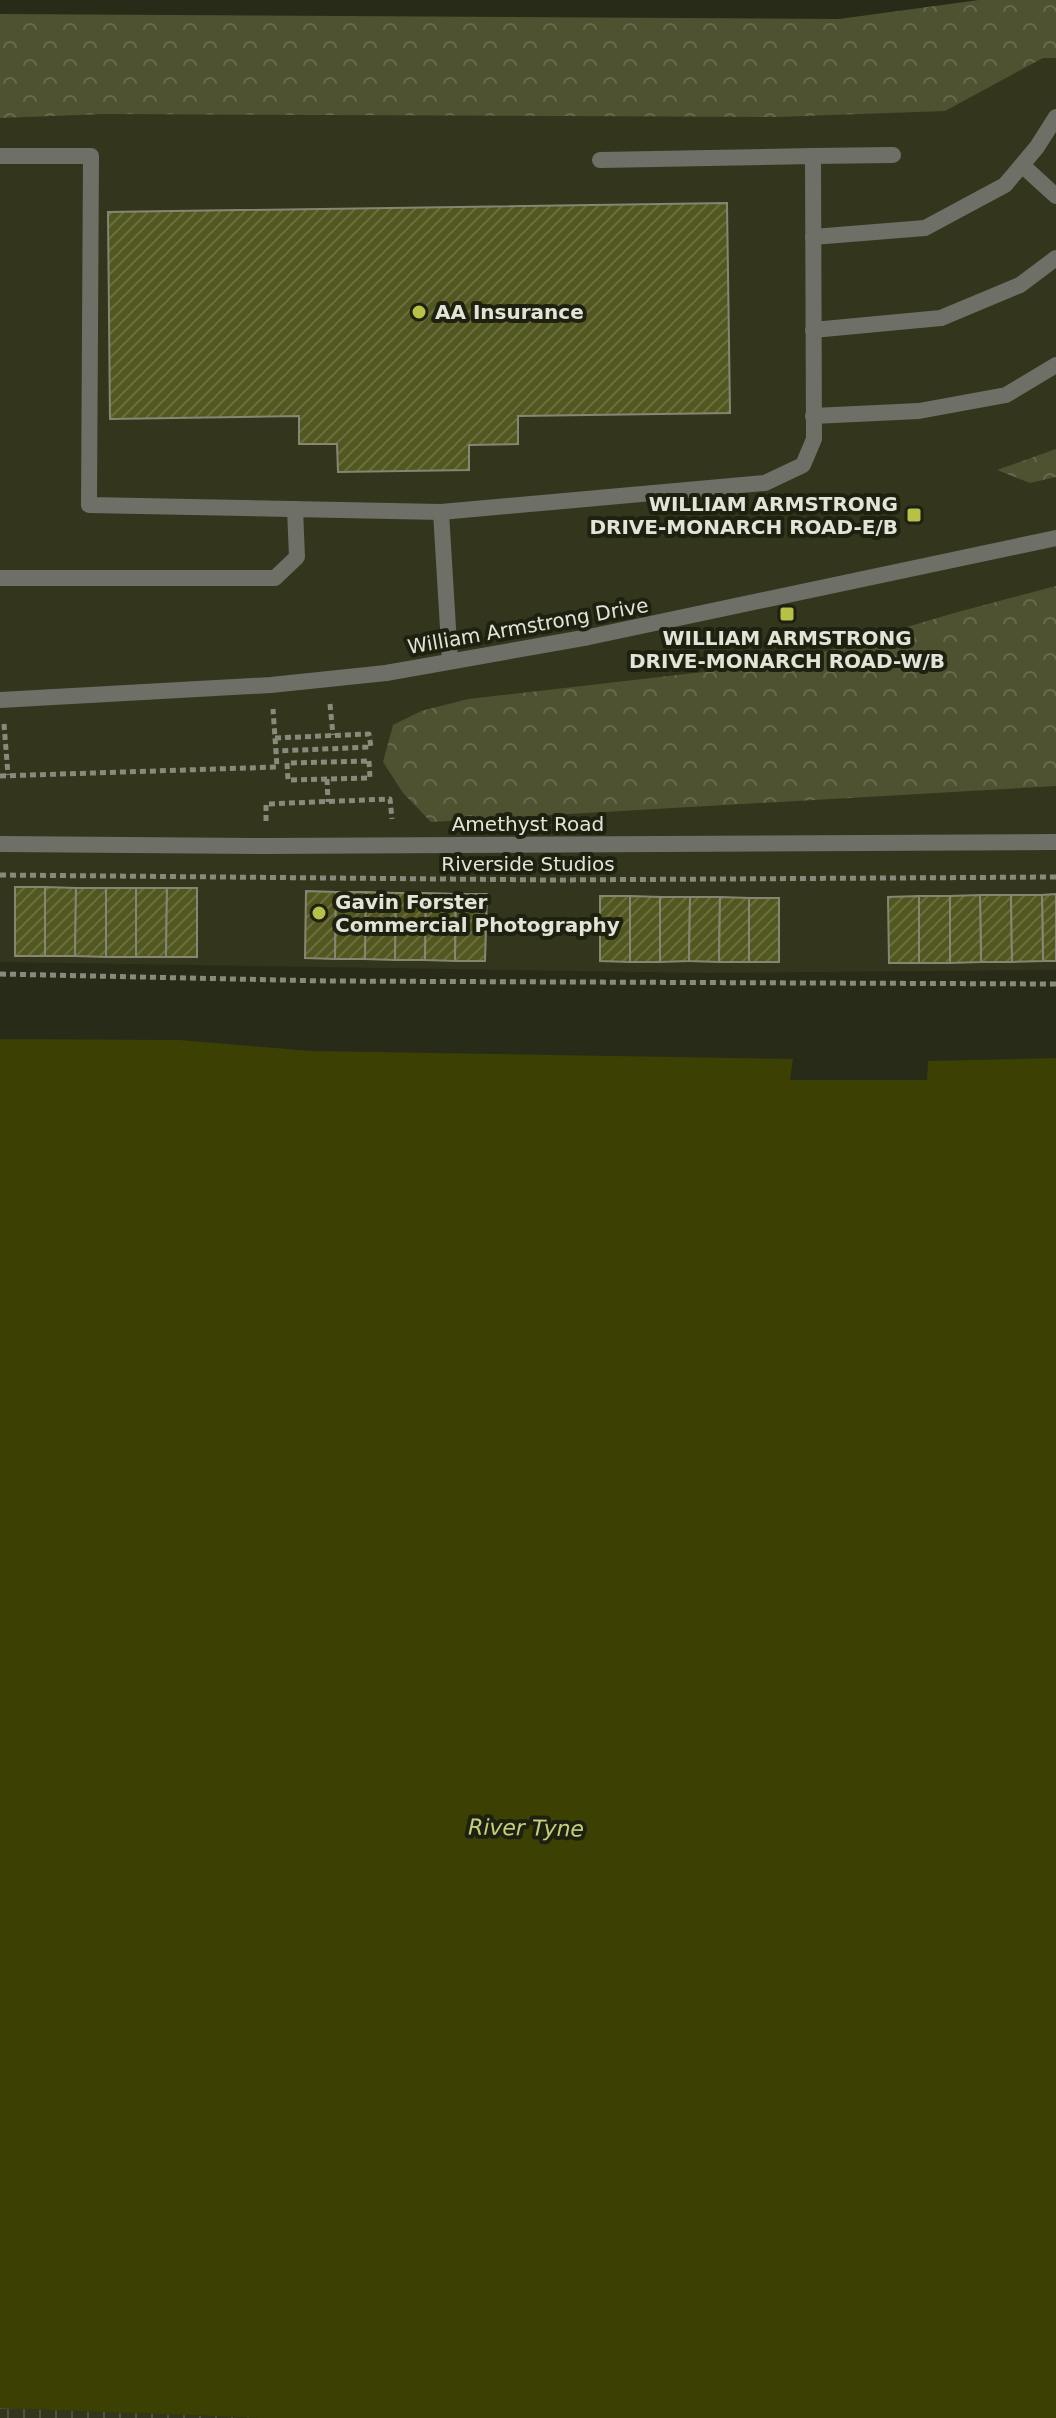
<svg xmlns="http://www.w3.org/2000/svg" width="1056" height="2418" font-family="'DejaVu Sans',sans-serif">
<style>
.built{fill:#33351d}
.industrial{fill:url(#industrial-grid)}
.forest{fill:url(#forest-crowns)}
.water{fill:#3c4003}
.building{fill:url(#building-hatch);stroke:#858773;stroke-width:2}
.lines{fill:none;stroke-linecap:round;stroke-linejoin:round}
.path{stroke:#888a7b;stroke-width:5;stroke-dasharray:6 4;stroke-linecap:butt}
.service{stroke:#6e6f66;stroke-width:16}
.minor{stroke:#6e6f66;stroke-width:16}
.tertiary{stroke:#6e6f66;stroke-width:16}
.poi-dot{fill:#b7c148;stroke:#1f2110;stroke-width:3}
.labels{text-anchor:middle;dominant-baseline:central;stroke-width:8;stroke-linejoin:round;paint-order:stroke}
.poi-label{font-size:20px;font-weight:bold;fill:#e2e4d8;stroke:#1f2110;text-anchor:start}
.street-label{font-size:20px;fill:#e2e4d8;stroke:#1f2110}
.water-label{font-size:22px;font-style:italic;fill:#c6cf7b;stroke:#1f2110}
</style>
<defs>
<pattern id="industrial-grid" width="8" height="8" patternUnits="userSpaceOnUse" patternTransform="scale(2)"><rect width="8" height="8" fill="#33351d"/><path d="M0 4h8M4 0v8" fill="none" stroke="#50523d"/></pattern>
<pattern id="forest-crowns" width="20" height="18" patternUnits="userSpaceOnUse" patternTransform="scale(2)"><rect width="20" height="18" fill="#4e5230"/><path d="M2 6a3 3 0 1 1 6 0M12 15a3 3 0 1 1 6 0" fill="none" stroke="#676b4d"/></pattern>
<pattern id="building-hatch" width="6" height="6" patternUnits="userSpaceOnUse" patternTransform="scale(2)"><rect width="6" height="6" fill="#52561f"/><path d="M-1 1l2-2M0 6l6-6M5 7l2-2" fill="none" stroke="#6b6e3f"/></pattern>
</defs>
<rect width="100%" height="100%" fill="#292b19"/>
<path class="built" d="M 1056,54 L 1056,970 L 708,973 L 0,962 L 0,106 Z"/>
<path class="industrial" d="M 0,2408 L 261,2418 L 0,2418 Z"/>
<g class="forest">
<path d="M 979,0 L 1056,0 L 1056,58 L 1043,58 L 945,111 L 776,117 L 105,114 L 0,118 L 0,14 L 839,19 Z"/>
<path d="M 1056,449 L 1056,477 L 1030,483 L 997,470 Z"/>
<path d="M 1056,586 L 1056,786 L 431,822 L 403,793 L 383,762 L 393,725 L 421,711 L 468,699 L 789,662 L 954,613 Z"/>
</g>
<path class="water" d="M 0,1039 L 179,1040 L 311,1051 L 793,1059 L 790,1080 L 927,1080 L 928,1061 L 1056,1058 L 1056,2418 L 261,2418 L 0,2408 Z"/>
<g class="building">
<path d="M 727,203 L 730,413 L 518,416 L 518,444 L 469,445 L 469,470 L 338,472 L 337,444 L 299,444 L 299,416 L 110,419 L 108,212 Z"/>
<rect x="15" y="887" width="30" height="69"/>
<path d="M 45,887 L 76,888 L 75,956 L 45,956 Z"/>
<path d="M 76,888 L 106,888 L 106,957 L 75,956 Z"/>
<rect x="106" y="888" width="30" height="69"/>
<path d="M 136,888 L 167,888 L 166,957 L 136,957 Z"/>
<path d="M 167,888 L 197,888 L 197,957 L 166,957 Z"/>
<path d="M 306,891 L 336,892 L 335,959 L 305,958 Z"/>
<path d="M 336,892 L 366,892 L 365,959 L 335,959 Z"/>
<path d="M 366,892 L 396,893 L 395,960 L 365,959 Z"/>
<path d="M 396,893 L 426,893 L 425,960 L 395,960 Z"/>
<path d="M 426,893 L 456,894 L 455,961 L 425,960 Z"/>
<path d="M 456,894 L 487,894 L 485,961 L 455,961 Z"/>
<path d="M 1056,894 L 1056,961 L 1043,961 L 1042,895 Z"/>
<path d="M 980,895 L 1011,895 L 1012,962 L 981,962 Z"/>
<path d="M 980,895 L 981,962 L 950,963 L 950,896 Z"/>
<path d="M 1011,895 L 1042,895 L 1043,961 L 1012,962 Z"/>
<path d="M 600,896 L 630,896 L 630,962 L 600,961 Z"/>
<path d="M 630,896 L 660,897 L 660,962 L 630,962 Z"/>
<path d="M 919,896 L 919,963 L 889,963 L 888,897 Z"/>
<rect x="919" y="896" width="31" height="67"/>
<path d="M 660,897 L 690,897 L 689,961 L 660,962 Z"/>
<path d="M 690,897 L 720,897 L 719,962 L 689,961 Z"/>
<path d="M 720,897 L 749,898 L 749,962 L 719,962 Z"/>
<rect x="749" y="898" width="30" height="64"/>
</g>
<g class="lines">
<g class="path">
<path d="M 330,704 L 333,735"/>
<path d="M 4,724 L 8,775"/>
<path d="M 275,738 L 369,734 L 371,747 L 276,751"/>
<path d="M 369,761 L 370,778 L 288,780 L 287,763 Z"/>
<path d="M 0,776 L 277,767 L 273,709"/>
<path d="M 327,779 L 328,802"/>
<path d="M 266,821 L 266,804 L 390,799 L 392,819"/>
<path d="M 0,875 L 552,880 L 1056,877"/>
<path d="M 0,974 L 327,981 L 1056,984"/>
</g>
<g class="service">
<path d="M 0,156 L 91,156 L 89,505 L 441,512 L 765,483 L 803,465 L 814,439 L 813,156 L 600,160"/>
<path d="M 813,156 L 893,155"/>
<path d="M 1022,165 L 1056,196"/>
<path d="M 813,237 L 925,228 L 1005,185 L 1037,147 L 1056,117"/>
<path d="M 813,330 L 941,318 L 1020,285 L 1056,258"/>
<path d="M 813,416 L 919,411 L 1006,395 L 1056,365"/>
<path d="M 441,512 L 450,661"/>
<path d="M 0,578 L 275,578 L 297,557 L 295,509"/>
</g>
<path class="minor" d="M 0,844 L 266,846 L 1056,842"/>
<path class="tertiary" d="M 0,700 L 271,685 L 386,673 L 589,637 L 1056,538"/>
</g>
<g class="poi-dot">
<circle cx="419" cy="312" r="8"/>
<rect x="906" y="507" width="16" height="16" rx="4"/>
<rect x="779" y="606" width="16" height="16" rx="4"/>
<circle cx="319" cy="913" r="8"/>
</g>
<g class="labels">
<g class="poi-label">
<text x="435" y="312">AA Insurance</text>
<text x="898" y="504" text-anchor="end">WILLIAM ARMSTRONG<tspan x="898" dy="23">DRIVE-MONARCH ROAD-E/B</tspan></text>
<text x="787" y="638" text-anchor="middle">WILLIAM ARMSTRONG<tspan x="787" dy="23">DRIVE-MONARCH ROAD-W/B</tspan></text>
<text x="335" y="902">Gavin Forster<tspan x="335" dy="23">Commercial Photography</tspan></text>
</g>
<g class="street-label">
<text transform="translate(528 626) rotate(-10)">William Armstrong Drive</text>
<text x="528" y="824">Amethyst Road</text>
<text x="528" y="864">Riverside Studios</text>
</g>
<g class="water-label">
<text transform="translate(526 1828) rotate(1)">River Tyne</text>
</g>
</g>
</svg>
